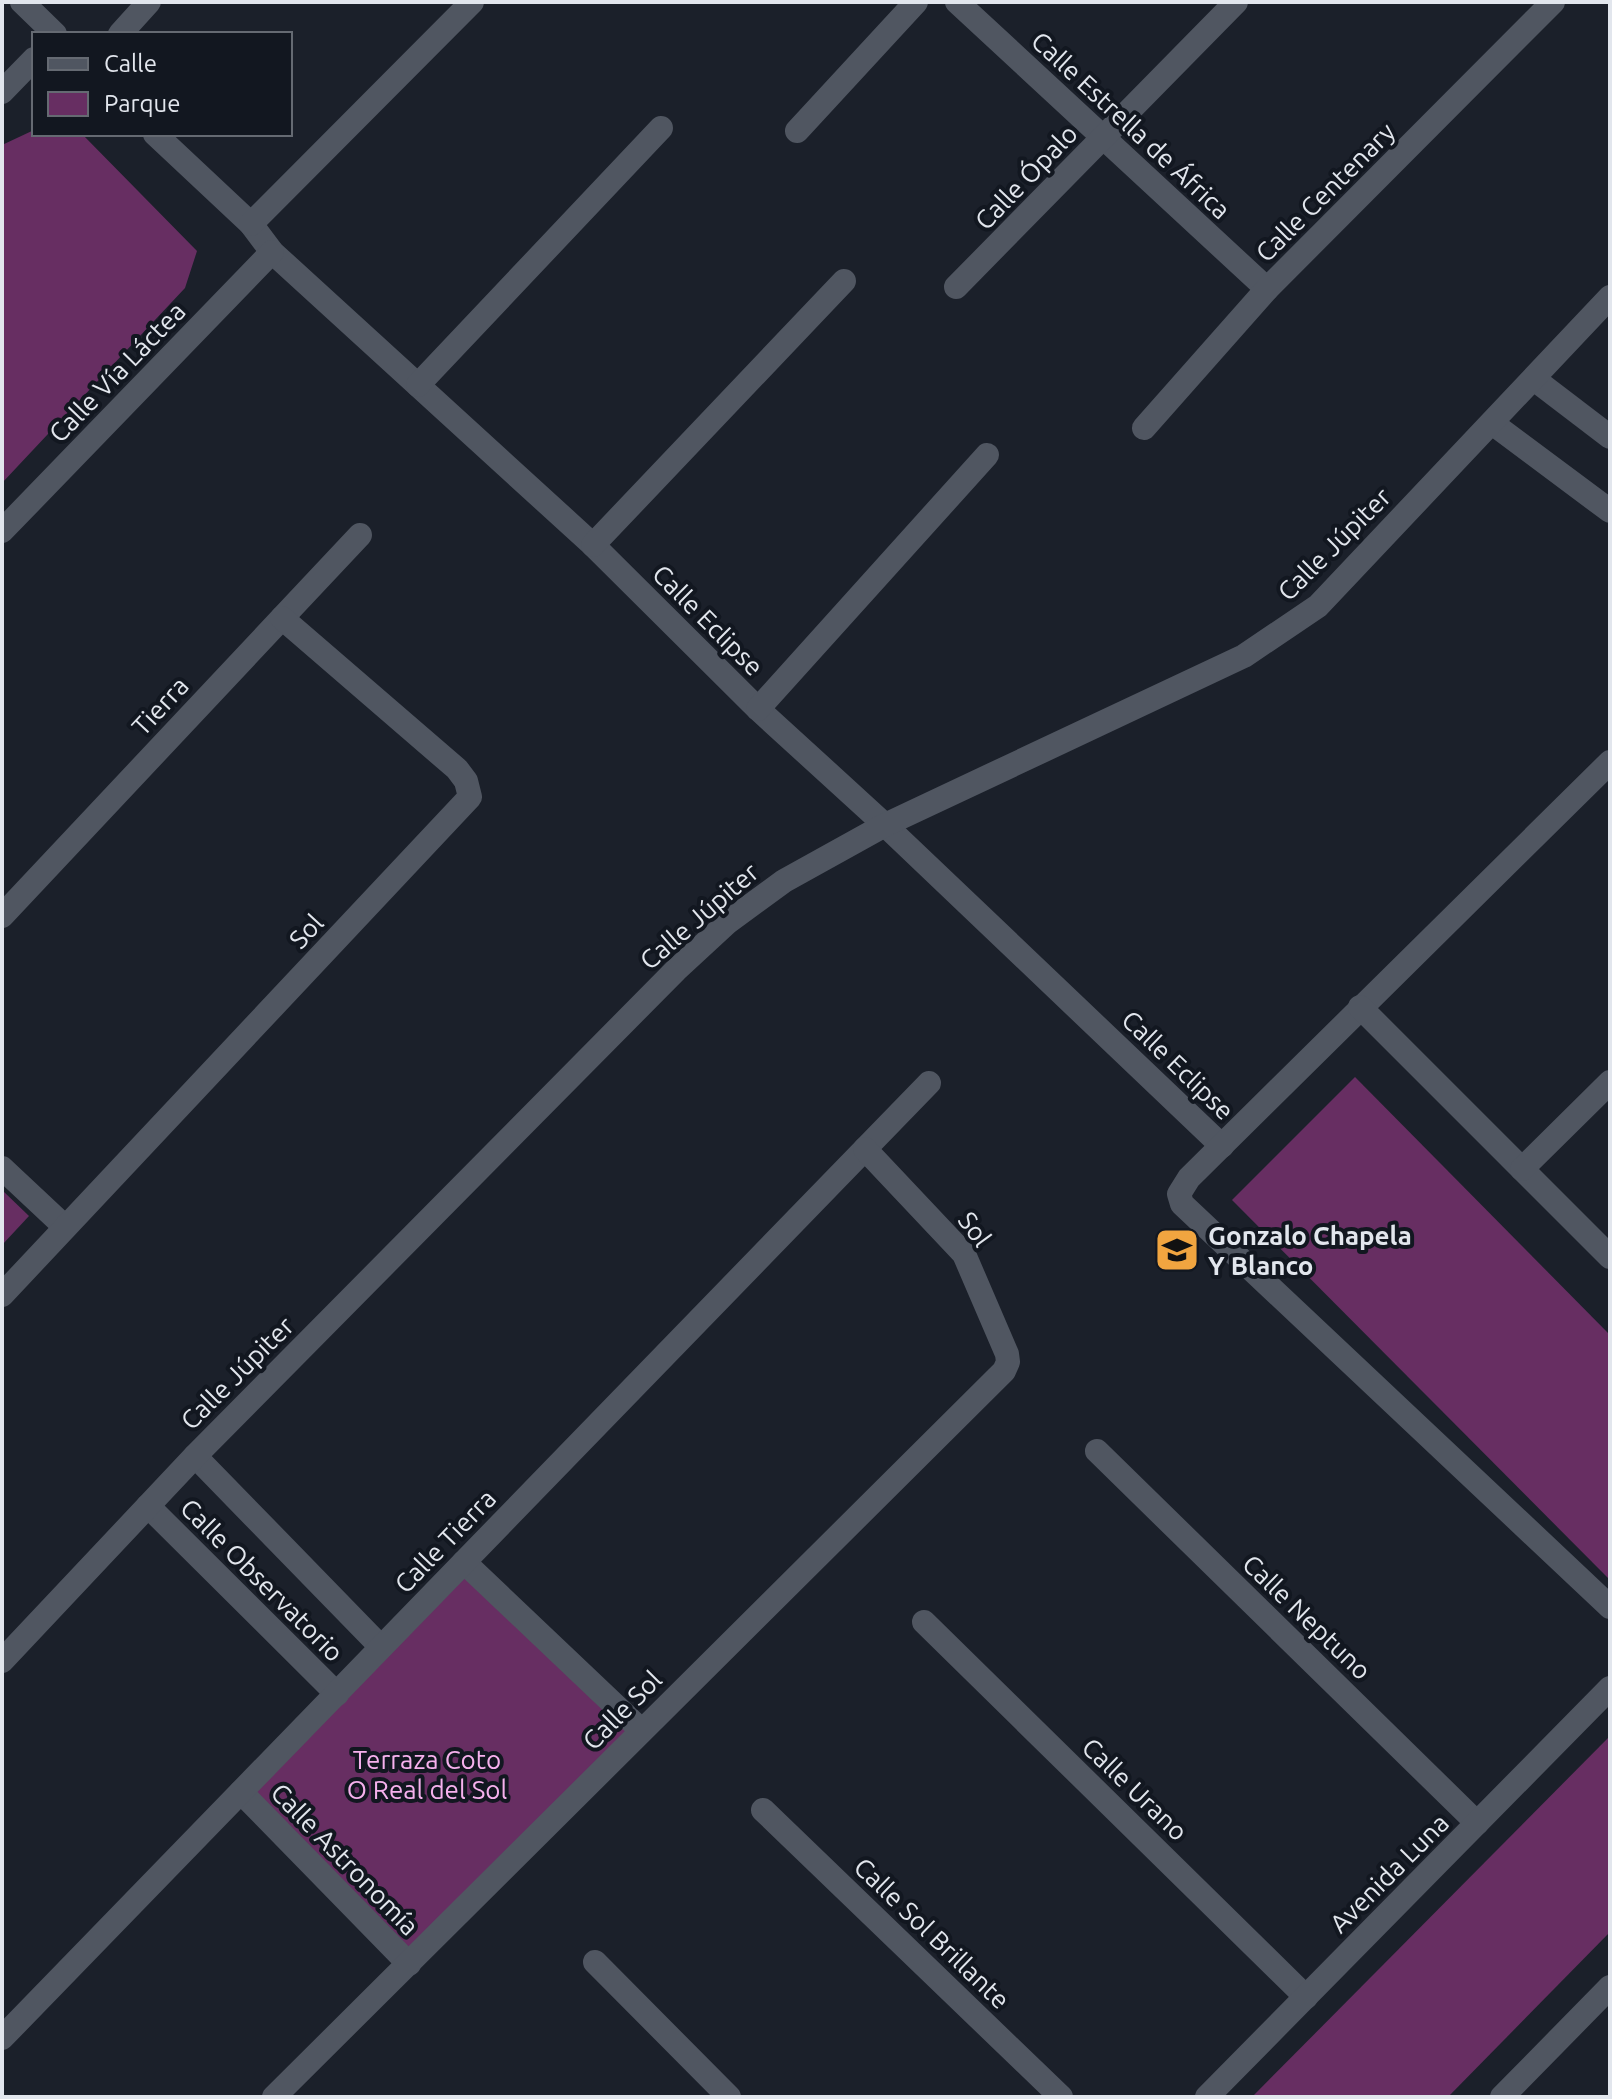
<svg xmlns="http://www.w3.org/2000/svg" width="1612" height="2099" font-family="Ubuntu,sans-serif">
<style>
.green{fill:#672e62}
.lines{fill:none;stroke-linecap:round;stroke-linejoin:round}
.minor{stroke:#505661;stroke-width:24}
.labels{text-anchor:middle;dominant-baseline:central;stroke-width:8;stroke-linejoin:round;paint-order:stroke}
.street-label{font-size:26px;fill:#e2e6ed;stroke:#121720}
.poi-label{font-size:26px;font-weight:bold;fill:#e2e6ed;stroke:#121720;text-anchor:start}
.park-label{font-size:26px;fill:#f6b1ed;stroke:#121720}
</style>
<rect width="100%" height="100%" fill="#1b202a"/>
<g class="green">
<path d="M 34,130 L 34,134 L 82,134 L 197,251 L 185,288 L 2,483 L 2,145 Z"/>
<path d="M 1355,1077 L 1610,1335 L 1610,1580 L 1232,1200 Z"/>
<path d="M 2,1190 L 29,1216 L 2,1245 Z"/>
<path d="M 464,1562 L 641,1730 L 409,1964 L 241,1792 Z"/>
<path d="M 1610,1736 L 1610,1932 L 1448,2097 L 1252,2097 Z"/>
</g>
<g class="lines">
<g class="minor">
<path d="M 22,2 L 55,34"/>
<path d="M 957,2 L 1267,289"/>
<path d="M 120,34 L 149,2"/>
<path d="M 2,92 L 34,59"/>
<path d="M 797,131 L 916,2"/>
<path d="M 155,134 L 251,224 L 272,252 L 593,545 L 758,709 L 885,825 L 1222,1146"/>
<path d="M 251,224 L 472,2"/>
<path d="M 956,287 L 1236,2"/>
<path d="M 1534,379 L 1610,437"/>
<path d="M 418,385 L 661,128"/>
<path d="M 1492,423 L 1610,511"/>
<path d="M 1144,428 L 1267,289 L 1553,2"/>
<path d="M 2,531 L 272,252"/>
<path d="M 593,545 L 844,281"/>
<path d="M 758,709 L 987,455"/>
<path d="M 1610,762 L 1189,1178 L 1179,1194 L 1182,1204 L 1610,1607"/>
<path d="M 2,916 L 360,535"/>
<path d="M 1360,1007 L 1610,1257"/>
<path d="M 2,1168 L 65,1227"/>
<path d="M 1522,1169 L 1610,1082"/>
<path d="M 2,1295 L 470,797 L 466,781 L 457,769 L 282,618"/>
<path d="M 1097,1451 L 1477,1823"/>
<path d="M 195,1456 L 381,1647"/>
<path d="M 148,1506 L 337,1694"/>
<path d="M 464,1562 L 641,1730"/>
<path d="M 924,1622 L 1306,1997"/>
<path d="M 2,1661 L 195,1456 L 676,970 L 728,922 L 784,881 L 885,825 L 1244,656 L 1318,606 L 1610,297"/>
<path d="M 241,1792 L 409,1964"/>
<path d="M 763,1810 L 1061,2097"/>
<path d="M 595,1962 L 729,2097"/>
<path d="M 2,2038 L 929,1083"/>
<path d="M 274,2097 L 1004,1371 L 1008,1362 L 1007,1354 L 964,1254 L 865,1149"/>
<path d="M 1207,2097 L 1610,1688"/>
<path d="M 1502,2097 L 1610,1987"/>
</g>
</g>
<defs>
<g id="school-square" transform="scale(2.3)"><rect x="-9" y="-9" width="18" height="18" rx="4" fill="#f1a540" stroke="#121720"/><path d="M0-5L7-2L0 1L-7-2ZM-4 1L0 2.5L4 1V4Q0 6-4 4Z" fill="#111"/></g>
</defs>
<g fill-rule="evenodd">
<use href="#school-square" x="1177" y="1250"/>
</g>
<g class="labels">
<g class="street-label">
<text transform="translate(1131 125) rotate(43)">Calle Estrella de África</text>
<text transform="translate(1026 177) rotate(-46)">Calle Ópalo</text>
<text transform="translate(1325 192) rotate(-45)">Calle Centenary</text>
<text transform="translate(117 372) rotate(-46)">Calle Vía Láctea</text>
<text transform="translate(1334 544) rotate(-45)">Calle Júpiter</text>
<text transform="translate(708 620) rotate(45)">Calle Eclipse</text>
<text transform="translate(160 706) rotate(-47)">Tierra</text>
<text transform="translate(699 916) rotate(-41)">Calle Júpiter</text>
<text transform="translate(306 931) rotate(-47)">Sol</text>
<text transform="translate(1178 1065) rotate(44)">Calle Eclipse</text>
<text transform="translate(975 1229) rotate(54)">Sol</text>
<text transform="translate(237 1373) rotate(-45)">Calle Júpiter</text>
<text transform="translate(445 1541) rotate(-46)">Calle Tierra</text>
<text transform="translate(262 1580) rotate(45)">Calle Observatorio</text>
<text transform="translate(1307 1617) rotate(44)">Calle Neptuno</text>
<text transform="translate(622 1710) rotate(-45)">Calle Sol</text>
<text transform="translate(1135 1789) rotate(44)">Calle Urano</text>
<text transform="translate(345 1859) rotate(46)">Calle Astronomía</text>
<text transform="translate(1389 1873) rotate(-45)">Avenida Luna</text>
<text transform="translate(932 1933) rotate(44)">Calle Sol Brillante</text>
</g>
<g class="poi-label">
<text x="1208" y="1235">Gonzalo Chapela<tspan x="1208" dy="30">Y Blanco</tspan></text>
</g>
<g class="park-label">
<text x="427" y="1759">Terraza Coto<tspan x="427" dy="30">O Real del Sol</tspan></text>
</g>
</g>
<rect width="1612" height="2099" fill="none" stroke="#e2e6ed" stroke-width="8"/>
<rect x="32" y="32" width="260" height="104" fill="#121720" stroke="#656a72" stroke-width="2"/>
<rect x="48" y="58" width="40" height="12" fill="#505661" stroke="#656a72" stroke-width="2"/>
<text x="104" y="72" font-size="24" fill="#e2e6ed">Calle</text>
<rect x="48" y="92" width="40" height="24" fill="#672e62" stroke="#656a72" stroke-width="2"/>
<text x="104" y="112" font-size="24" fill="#e2e6ed">Parque</text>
</svg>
